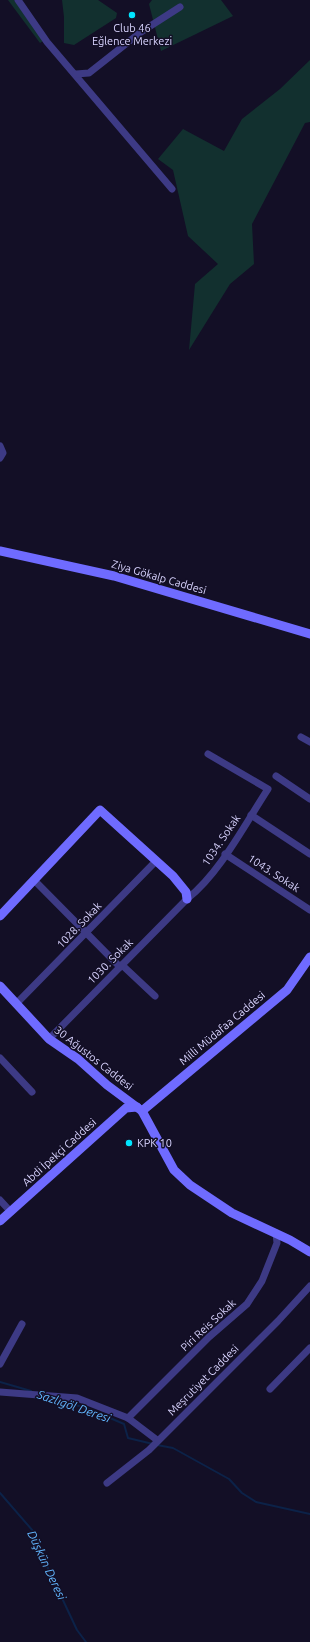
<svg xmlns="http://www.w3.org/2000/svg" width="310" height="1642" font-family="Ubuntu,sans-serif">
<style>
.green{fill:#12302f}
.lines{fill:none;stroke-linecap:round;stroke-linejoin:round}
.stream{stroke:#0c2248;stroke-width:2}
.street{stroke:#3d3a85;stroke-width:7}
.secondary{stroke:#6f6bff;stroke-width:9}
.poi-dot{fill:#00e5ff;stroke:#130f26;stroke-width:1.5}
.labels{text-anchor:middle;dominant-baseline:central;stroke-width:3;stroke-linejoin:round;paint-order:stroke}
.poi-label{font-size:11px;fill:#d9d4ff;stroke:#130f26}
.street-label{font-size:11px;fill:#d9d4ff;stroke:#130f26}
.water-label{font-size:12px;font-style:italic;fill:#62b6ff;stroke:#130f26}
</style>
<rect width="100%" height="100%" fill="#130f26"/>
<g class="green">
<path d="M 8,0 L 14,0 L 43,41 L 40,43 Z"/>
<path d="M 62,0 L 98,0 L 117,13 L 116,18 L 74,45 L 64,43 L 64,17 Z"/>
<path d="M 152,0 L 221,0 L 233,16 L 161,51 L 149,4 Z"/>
<path d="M 310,60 L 310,122 L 305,123 L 252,224 L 254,264 L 230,284 L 189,350 L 195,284 L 218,264 L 188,236 L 173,170 L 158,159 L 183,129 L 224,151 L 242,119 L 280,89 Z"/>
</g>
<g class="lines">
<g class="stream">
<path d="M 0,1382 L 31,1391"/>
<path d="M 60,1400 L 89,1409 L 124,1424 L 128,1438 L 153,1444"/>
<path d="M 157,1445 L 173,1448 L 229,1479 L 242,1493 L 256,1502 L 310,1514"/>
<path d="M 0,1493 L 33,1531 L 46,1564 L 77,1630 L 86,1642"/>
</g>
<g class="street">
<path d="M 18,0 L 47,42 L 172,189"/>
<path d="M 76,74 L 89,73 L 141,32 L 180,7"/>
<path d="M 0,446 L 3,453 L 0,458"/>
<path d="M 301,737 L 310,742"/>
<path d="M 276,776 L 310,799"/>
<path d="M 251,815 L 310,854"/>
<path d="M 225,854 L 310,910"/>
<path d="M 34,880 L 120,967"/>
<path d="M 122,965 L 155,996"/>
<path d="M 16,1004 L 156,861"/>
<path d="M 49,1039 L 187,899 C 220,873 245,824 268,789 L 208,754"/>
<path d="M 0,1058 L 32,1092"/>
<path d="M 0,1200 L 11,1212"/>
<path d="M 0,1364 L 22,1324"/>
<path d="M 270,1389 L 310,1348"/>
<path d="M 0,1392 L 77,1398 L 128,1418 L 157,1440"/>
<path d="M 128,1418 L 209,1337 L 247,1304 L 262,1281 L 277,1243 L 276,1233"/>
<path d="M 107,1483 L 149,1450 L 278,1321 L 310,1286"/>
</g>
<g class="secondary">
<path d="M 0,551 L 114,576 L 310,634"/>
<path d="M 0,916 L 100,810 L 173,876 L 186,892 L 187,899"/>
<path d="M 0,986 L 49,1039 L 78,1059 L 107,1085 L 142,1111 L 174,1170 L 190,1185 L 232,1213 L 290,1240 L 310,1252"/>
<path d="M 142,1111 L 287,990 L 310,957"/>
<path d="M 0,1221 L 126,1108 L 137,1107"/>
</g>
</g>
<g class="poi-dot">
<circle cx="132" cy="15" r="4"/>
<circle cx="129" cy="1143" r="4"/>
</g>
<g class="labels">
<g class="poi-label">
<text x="132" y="28">Club 46<tspan x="132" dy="13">Eğlence Merkezi</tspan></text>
<text x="137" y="1143" text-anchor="start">KPK 10</text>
</g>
<g class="street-label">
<text transform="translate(159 577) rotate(16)">Ziya Gökalp Caddesi</text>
<text transform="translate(221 840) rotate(-56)">1034. Sokak</text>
<text transform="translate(274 873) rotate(33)">1043. Sokak</text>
<text transform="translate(79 925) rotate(-46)">1028. Sokak</text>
<text transform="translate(110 961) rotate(-45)">1030. Sokak</text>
<text transform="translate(222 1028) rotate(-40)">Milli Müdafaa Caddesi</text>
<text transform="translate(94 1058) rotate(38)">30 Ağustos Caddesi</text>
<text transform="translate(59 1152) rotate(-42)">Abdi İpekçi Caddesi</text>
<text transform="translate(208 1325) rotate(-43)">Piri Reis Sokak</text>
<text transform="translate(203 1380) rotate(-45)">Meşrutiyet Caddesi</text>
</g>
<g class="water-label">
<text transform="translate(74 1406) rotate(19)">Sazlıgöl Deresi</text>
<text transform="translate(47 1565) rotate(65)">Düşkün Deresi</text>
</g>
</g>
</svg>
